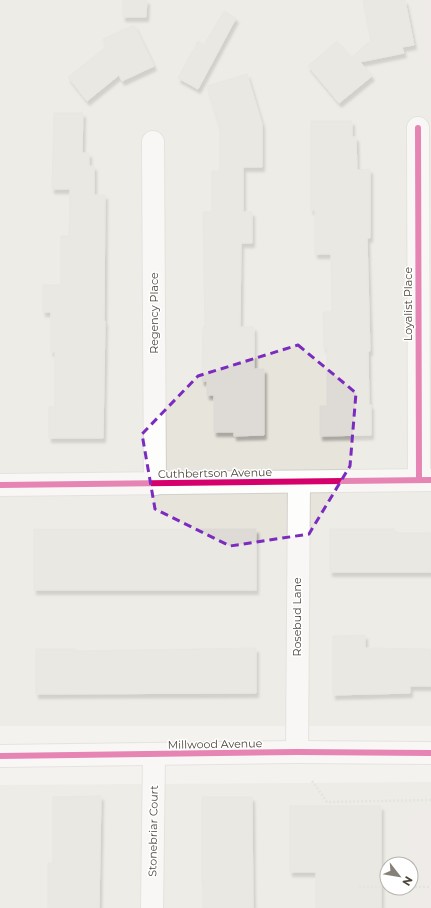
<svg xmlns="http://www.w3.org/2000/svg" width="431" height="908" font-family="Montserrat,sans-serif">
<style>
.residential{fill:#e7e4dc;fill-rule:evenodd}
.parking{fill:#e6e3df}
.building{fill:#dedbd6;stroke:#dcd9d4;filter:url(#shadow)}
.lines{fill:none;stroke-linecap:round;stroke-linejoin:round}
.minor-casing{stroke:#d2d0cb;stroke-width:24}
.path{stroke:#d3d2cc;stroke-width:2.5;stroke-dasharray:2 2;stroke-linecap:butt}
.minor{stroke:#fdfdfc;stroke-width:22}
.cycleway-casing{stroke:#fff;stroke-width:8}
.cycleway{stroke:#d6006c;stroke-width:6}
.marked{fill:none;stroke:#7b2cbf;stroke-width:3;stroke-dasharray:8 5;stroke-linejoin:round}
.labels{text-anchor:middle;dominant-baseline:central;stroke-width:3;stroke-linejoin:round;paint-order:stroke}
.street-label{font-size:11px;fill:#4b4439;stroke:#fff}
</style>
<defs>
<filter id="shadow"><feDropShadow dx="2.5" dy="4.5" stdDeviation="1" flood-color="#0004"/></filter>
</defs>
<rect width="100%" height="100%" fill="#f4f2ee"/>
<g class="residential">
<rect x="0" y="0" width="431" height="726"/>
<path d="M 431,782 L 431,908 L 0,908 L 0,785 ZM 387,864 L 411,864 L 411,888 L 387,888 Z"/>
</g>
<g class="parking">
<rect x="425" y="0" width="6" height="68"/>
<path d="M 431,811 L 431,908 L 408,908 L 408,898 L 424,896 L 424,871 L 411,870 L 411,864 L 409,864 L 410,812 Z"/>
</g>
<g class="building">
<path d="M 123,0 L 147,0 L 146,17 L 123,17 Z"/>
<path d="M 363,0 L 405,0 L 414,45 L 402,47 L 404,53 L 360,62 L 372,76 L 339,103 L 308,66 L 337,41 L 351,58 L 371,40 Z"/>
<path d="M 224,11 L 236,18 L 198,89 L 178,78 L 198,41 L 204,45 Z"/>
<path d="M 134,25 L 154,66 L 122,81 L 119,75 L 87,101 L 68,77 L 106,47 L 103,39 Z"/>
<path d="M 247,74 L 262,124 L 262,167 L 243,167 L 243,212 L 252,212 L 252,243 L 241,243 L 240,327 L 254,327 L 254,369 L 264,369 L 264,435 L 234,436 L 234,432 L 214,432 L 214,395 L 207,395 L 207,381 L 202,381 L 203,327 L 205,327 L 203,212 L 212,212 L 212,171 L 220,171 L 220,129 L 207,86 Z"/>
<path d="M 54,113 L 83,113 L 82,153 L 89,153 L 89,166 L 94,166 L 94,195 L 105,195 L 104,321 L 105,321 L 103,438 L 49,438 L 49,407 L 55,407 L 55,352 L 51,352 L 51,312 L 43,312 L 43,285 L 61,285 L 61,236 L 69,236 L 70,189 L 52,189 Z"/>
<path d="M 311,121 L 352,121 L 352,137 L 356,137 L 357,170 L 370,169 L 370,238 L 367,238 L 370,351 L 368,351 L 369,405 L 371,405 L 371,435 L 320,436 L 320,406 L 327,406 L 327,348 L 324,348 L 323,312 L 332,312 L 331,254 L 315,254 L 315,210 L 311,210 Z"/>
<rect x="34" y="529" width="222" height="61"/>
<path d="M 330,529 L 395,529 L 395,533 L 431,533 L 431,572 L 330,572 Z"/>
<path d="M 365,635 L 365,648 L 431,649 L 431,686 L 410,686 L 410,693 L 333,695 L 333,636 Z"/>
<path d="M 256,648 L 256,693 L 36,694 L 36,649 L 76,649 L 76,651 Z"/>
<path d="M 101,796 L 99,908 L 48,908 L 48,863 L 53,863 L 53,797 Z"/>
<path d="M 202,797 L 252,797 L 253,908 L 203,908 L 203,884 L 202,884 Z"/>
<path d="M 290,806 L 381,806 L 381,908 L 316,908 L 316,872 L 290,872 Z"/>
</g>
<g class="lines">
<g class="minor-casing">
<g id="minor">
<path d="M 418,128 L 419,480"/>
<path d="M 153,142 L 155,484"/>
<path d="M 0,485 L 431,480"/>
<path d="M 297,752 L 299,483"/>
<path d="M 0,756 L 297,752 L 431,753"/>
<path d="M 152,908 L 154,755"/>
</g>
</g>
<g class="path">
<path d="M 312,781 L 327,802 L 431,800"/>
<path d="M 359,887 L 387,887"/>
<path d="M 411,887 L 431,887"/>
</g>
<use href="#minor" class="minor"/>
<g class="cycleway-casing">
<g id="cycleway">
<path d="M 418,128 L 419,480"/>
<path d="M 0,485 L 431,480"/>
<path d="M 0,756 L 297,752 L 431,753"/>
</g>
</g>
<use href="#cycleway" class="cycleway"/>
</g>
<path d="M0 0H431V908H0ZM 298,345 L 356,393 L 350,466 L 309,534 L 230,546 L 155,509 L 142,434 L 198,376 Z" fill="#f4f2ee" fill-opacity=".55" fill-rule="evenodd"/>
<path class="marked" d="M 298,345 L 356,393 L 350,466 L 309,534 L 230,546 L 155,509 L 142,434 L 198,376 Z"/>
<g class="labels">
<g class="street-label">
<text transform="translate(408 304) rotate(-90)">Loyalist Place</text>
<text transform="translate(154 313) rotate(-90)">Regency Place</text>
<text transform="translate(215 473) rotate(-1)">Cuthbertson Avenue</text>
<text transform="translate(297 617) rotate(-90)">Rosebud Lane</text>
<text transform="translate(215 744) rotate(-1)">Millwood Avenue</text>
<text transform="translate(153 831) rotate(-89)">Stonebriar Court</text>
</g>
</g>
<g transform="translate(399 876) rotate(121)"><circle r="19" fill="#ffffff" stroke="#b7b4b0"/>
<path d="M0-3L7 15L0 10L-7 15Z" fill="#868178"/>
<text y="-6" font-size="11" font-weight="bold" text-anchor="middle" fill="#4b4439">N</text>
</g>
</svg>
